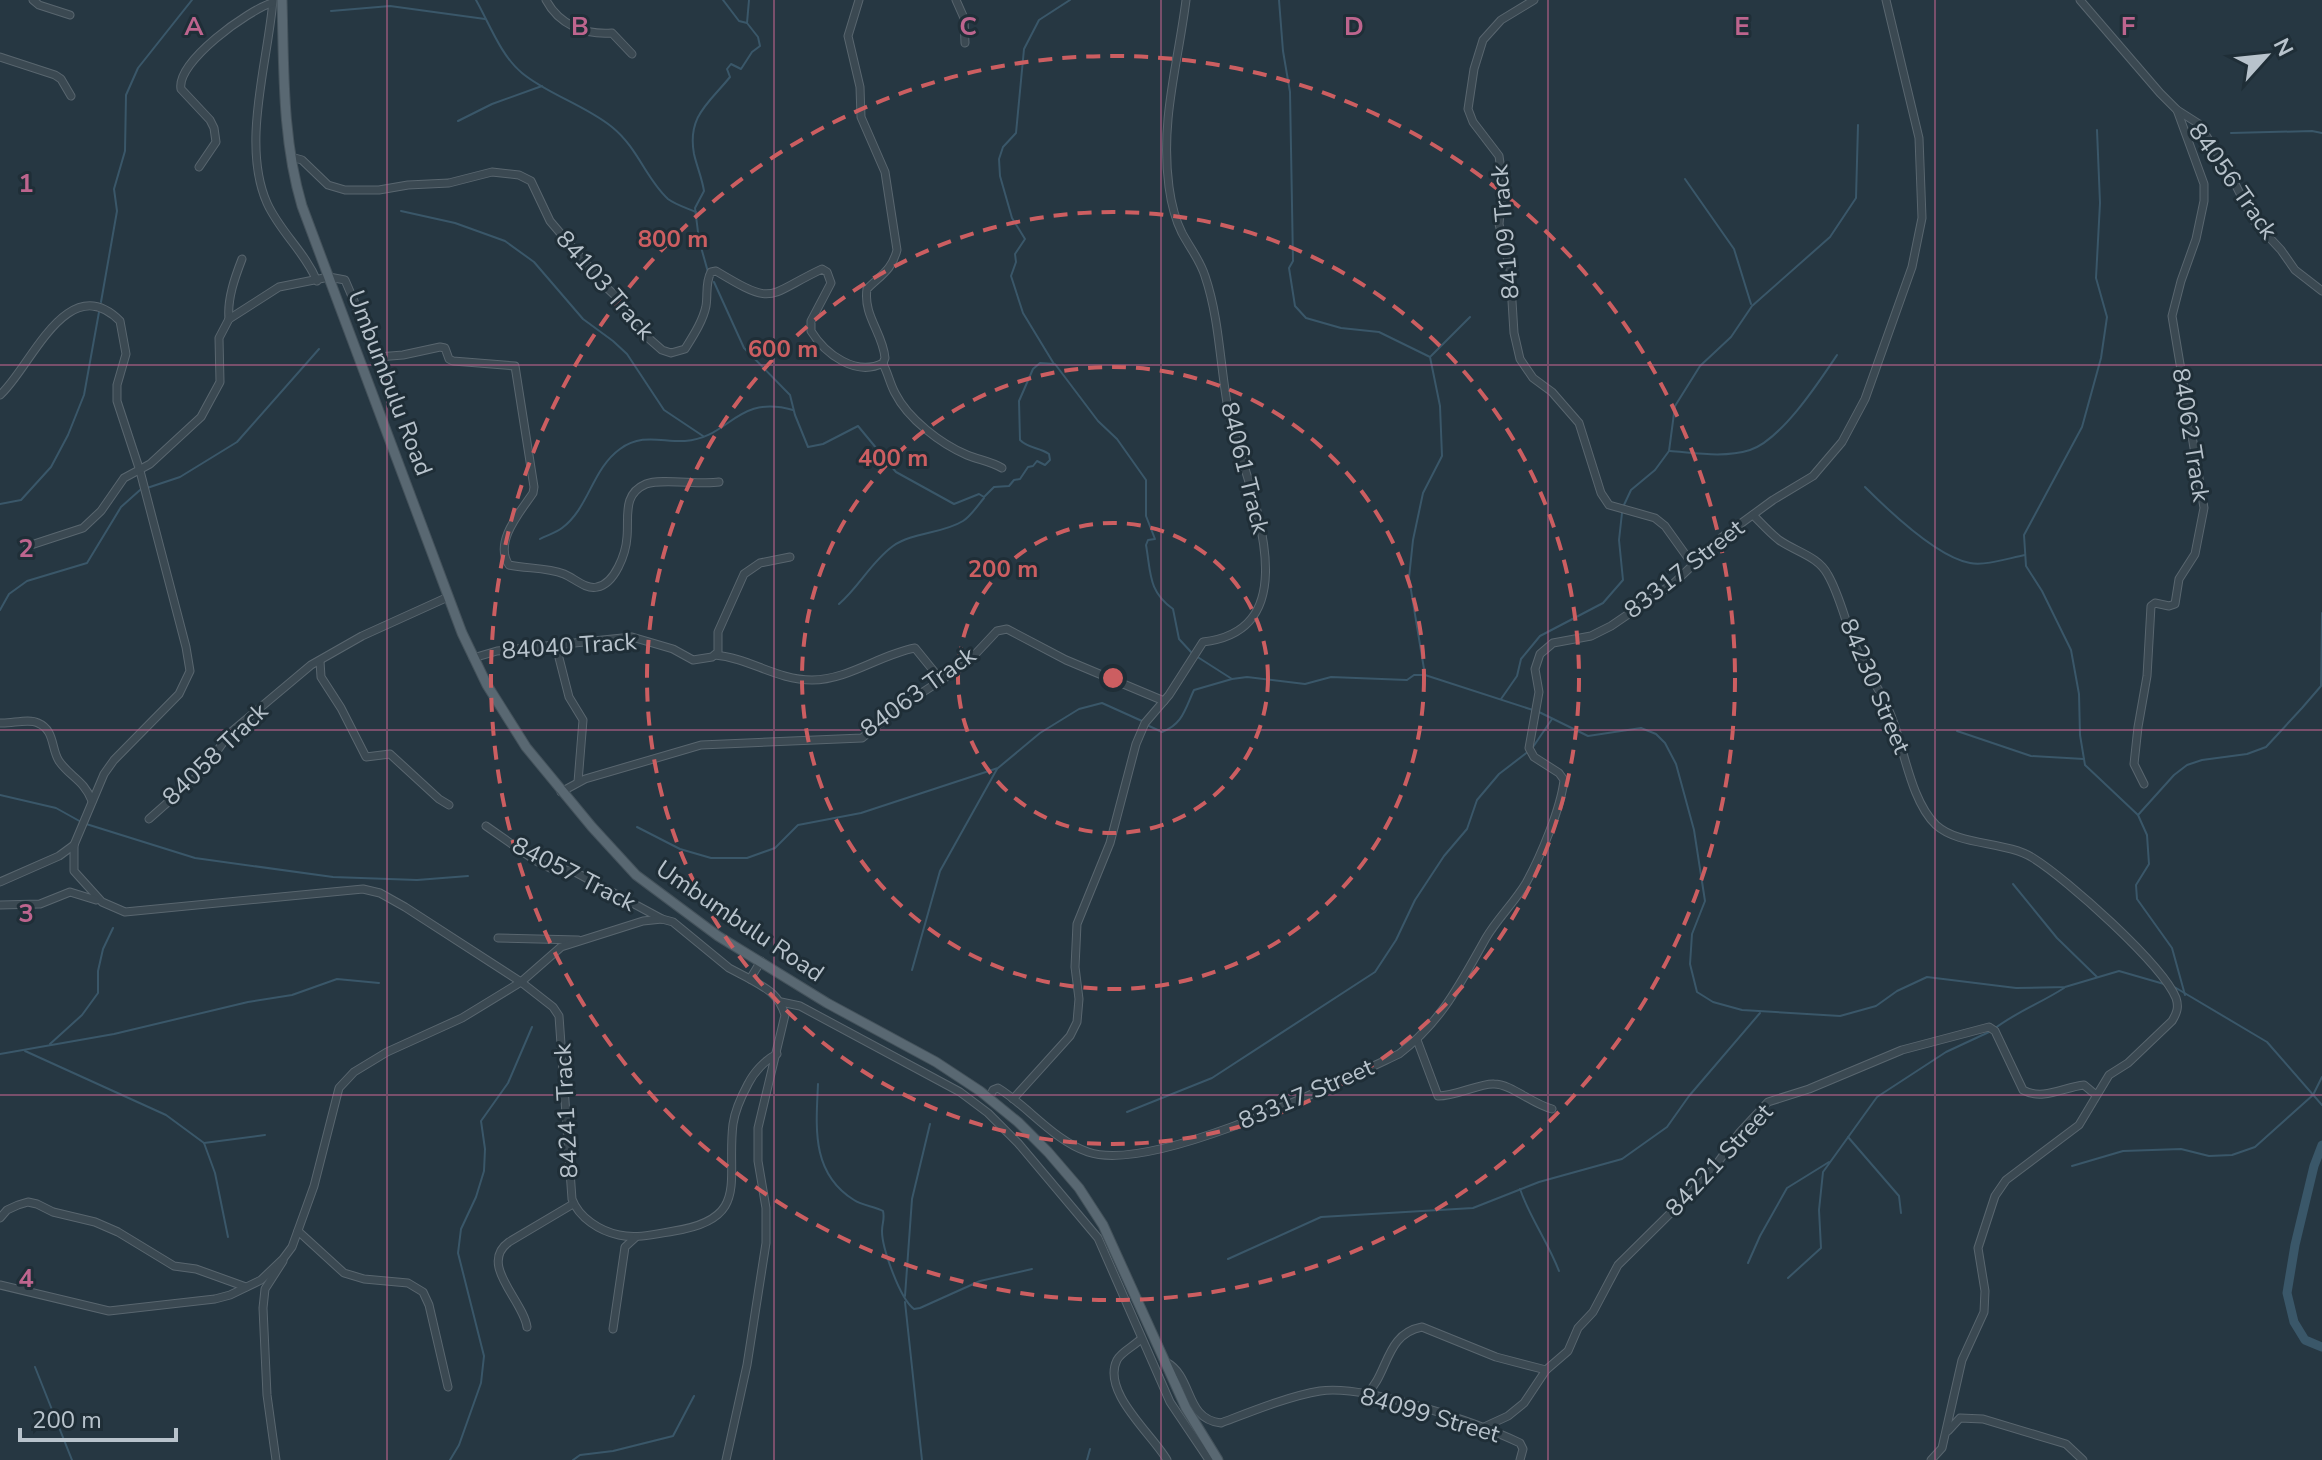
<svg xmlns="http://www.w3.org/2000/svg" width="2322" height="1460" font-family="'Nunito Sans',sans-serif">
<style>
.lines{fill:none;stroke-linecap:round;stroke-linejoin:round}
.stream{stroke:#3a5769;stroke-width:2}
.river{stroke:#3a5769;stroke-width:9}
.minor-casing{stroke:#59666f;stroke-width:9}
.major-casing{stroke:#44525b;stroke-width:11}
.minor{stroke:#3b4952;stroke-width:7}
.major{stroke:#596872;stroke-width:9}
.grid{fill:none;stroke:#be658e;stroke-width:2;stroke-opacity:0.55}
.ring{fill:none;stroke:#cc5e61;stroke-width:4;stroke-dasharray:14 10}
.labels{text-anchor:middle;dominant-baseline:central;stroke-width:6;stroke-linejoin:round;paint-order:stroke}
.street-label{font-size:24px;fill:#b8c3cc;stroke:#1f2e37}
.grid-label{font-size:26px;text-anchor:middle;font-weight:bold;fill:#be658e;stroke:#1f2e37;stroke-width:6;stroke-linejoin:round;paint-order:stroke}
.centre{fill:#cc5e61;stroke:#1f2e37;stroke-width:4}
.ring-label{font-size:24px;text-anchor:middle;font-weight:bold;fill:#cc5e61;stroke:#1f2e37;stroke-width:6;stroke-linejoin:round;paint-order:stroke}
</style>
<rect width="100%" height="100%" fill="#263742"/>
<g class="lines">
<g class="stream">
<path d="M 476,0 C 489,23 501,56 522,73 C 547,94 585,105 612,127 C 638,148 646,179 668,199 C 676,205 687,208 696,212"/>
<path d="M 1279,0 L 1283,51 L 1290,92 L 1293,261 L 1289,268 L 1295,306 L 1306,318 L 1341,328 L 1379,332 L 1430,357 L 1440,406 L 1442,456 L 1423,493 L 1413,540 L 1409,578 L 1425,675"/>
<path d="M 331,11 L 390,6 L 485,19"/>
<path d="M 747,23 L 749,0"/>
<path d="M 458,121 L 492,104 L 542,86"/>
<path d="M 2097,130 L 2100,203 L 2096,278 L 2107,317 L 2101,358 L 2082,427 L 2024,535 L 2026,566 L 2042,591 L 2071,650 L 2079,694 L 2080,735 L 2085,765 L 2138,815 L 2147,835 L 2149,864 L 2136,885 L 2137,899 L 2172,948 L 2185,995"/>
<path d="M 2231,133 L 2312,131 L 2322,133"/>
<path d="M 1685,179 L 1734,249 L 1751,304"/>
<path d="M 401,211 L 455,223 L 505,241 L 534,262 L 583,319 L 613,341 L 627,354 L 664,410 L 703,436"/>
<path d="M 708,272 L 699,240 L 695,208 L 704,191 C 702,178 697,167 694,154 C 687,116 709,103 730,77 L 727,69 L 731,64 L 741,69 L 752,52 L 760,46 L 758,37 L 747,23 L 739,21 L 723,0"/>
<path d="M 714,282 L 744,348 L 790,395 L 795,415 L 808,447 L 823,444 L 858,426 L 896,472 L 954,504 L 979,494 L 984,497 L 994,487 L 1009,486 L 1014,480 L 1020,479 L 1028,467 L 1033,466 L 1037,461 L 1045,465 L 1050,460 L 1049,454 C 1039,447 1029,449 1020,440 L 1019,401 L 1033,369 L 1040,363 L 1055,364 L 1098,421 L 1117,439 L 1146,480 L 1146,516 L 1155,539 L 1148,540 L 1146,545 C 1151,573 1148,591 1173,609 L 1179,639 L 1191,652"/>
<path d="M 101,302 L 117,211 L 114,189 L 125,151 L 126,95 L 138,68 L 192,0"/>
<path d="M 1431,356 L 1470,317"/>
<path d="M 1054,364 L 1023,313 L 1011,276 L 1016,262 L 1015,254 L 1025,239 L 1012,218 L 1000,176 L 999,159 L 1003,147 L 1016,133 L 1024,49 L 1039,20 L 1070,0"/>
<path d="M 1670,451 C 1696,453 1724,458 1750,450 C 1781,440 1819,382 1837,355"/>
<path d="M 1865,487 C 1888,510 1937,557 1970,563 C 1986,566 2009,558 2025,555"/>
<path d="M 147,488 L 180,477 L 237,442 L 319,349"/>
<path d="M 0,504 L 21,500 L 51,467 L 68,435 L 84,395 L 99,312"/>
<path d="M 1623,507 L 1631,490 L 1655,470 L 1669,451 L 1675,406 L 1700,366 L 1731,337 L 1752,306 L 1830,237 L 1856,198 L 1858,125"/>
<path d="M 540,539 C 547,535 556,533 562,528 C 589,508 592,469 620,449 C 642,433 661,442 685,441 C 730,438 736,394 793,410"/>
<path d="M 839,604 C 859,587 871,562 893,546 C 913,532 942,534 963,521 C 971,516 978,505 984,498"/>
<path d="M 0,610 L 9,594 L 27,581 L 87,563 L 121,507 L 140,490"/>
<path d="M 1196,656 L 1232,679 L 1247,677 L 1305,684 L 1331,677 L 1407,680 L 1414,675 L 1425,675 L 1533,710"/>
<path d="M 1501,699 L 1517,676 L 1521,659 L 1540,636 L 1603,603 L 1623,580 L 1619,540 L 1622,513"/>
<path d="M 1539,712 L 1588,736 L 1641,728 L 1656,734 L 1665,743 L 1676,764 L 1694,830 L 1705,901 L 1692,934 L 1690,964 L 1697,992 L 1713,1002 L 1742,1010 L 1840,1016 L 1876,1006 L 1897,991 L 1927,977 L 2016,988 L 2065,987 L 2119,971 L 2164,984"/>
<path d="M 1147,725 L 1162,732 C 1183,724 1185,709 1194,690 L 1232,679"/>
<path d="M 1957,731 L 2031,756 L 2084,759"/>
<path d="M 1533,747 L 1552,719"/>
<path d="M 0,795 L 56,808 L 83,823 L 195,858 L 333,877 L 417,880 L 468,876"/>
<path d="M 2138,815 L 2174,775 L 2187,765 L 2202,760 L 2247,754 L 2266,747 L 2302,708 L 2321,686 L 2322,613"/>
<path d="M 637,827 L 680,849 L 711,858 L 747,858 L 775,848 L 798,825 L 861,813 L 998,768 L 1040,733 L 1079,709 L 1102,703 L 1142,721"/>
<path d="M 2013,884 L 2057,938 L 2097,977"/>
<path d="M 912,970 L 940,871 L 997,769"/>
<path d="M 2171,985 L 2267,1042 L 2322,1105"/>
<path d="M 1994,1029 C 2016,1012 2041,1003 2064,988"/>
<path d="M 50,1044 L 82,1015 L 98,993 L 98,971 L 103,949 L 113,928"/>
<path d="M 25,1051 L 166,1115 L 204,1143 L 215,1173 L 228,1237"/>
<path d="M 0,1054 L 114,1034 L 248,1002 L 292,995 L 337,979 L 379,983"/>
<path d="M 818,1084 C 816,1128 811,1173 854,1200 C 863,1206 874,1206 883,1211 C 885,1219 882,1223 882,1231 C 882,1248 900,1299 914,1309 L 920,1308 L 980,1281 L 1032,1269"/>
<path d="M 1127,1112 L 1212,1078 L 1375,972 L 1396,940 L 1415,900 L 1444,856 L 1467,829 L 1477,800 L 1499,774 L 1529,751"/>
<path d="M 1848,1137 L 1899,1196 L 1901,1213"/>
<path d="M 204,1143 L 265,1135"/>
<path d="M 2072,1166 L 2123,1151 L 2181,1149 L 2209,1156 L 2232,1155 L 2255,1147 L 2313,1095 L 2322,1077"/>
<path d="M 1520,1189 C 1530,1218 1548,1242 1559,1271"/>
<path d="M 1228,1259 L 1321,1217 L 1473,1208 L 1539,1182 L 1622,1159 L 1667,1127 L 1689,1096 L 1760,1013"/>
<path d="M 1748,1263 L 1760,1236 L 1787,1188 L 1829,1162"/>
<path d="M 1788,1278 L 1821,1248 L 1819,1210 L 1823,1172 L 1877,1097 L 1946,1052 L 1989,1032"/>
<path d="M 905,1296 L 912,1199 L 930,1124"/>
<path d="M 905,1302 L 922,1460"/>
<path d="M 35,1367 L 72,1460"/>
<path d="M 450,1460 L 459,1445 L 481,1383 L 484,1356 L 458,1253 L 461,1229 L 476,1197 L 484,1171 L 485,1149 L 481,1121 L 508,1083 L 532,1027"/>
<path d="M 573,1460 L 580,1455 L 613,1451 L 673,1436 L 694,1396"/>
<path d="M 1087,1460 L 1090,1449"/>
</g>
<path class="river" d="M 2322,1145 L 2314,1166 L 2295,1245 L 2287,1293 L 2294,1322 L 2305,1340 L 2322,1347"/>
<g class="minor-casing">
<g id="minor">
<path d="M 33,0 L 39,5 L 70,15"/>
<path d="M 273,0 C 268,62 241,144 267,203 C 280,232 305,252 317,281"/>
<path d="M 546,0 C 559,25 585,35 612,33 L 632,54"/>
<path d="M 956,0 L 964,18 L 965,43"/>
<path d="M 1534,0 L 1501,20 L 1483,40 L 1474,69 L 1468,109 L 1473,122 L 1499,156 L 1503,184 L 1499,224 L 1510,269 L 1514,333 L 1520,359 L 1533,378 L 1552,392 L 1579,423 L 1601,493 L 1609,505 L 1655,518 L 1665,526 L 1693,565"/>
<path d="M 2080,0 L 2160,93 L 2177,110 L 2199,124 L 2230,174 L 2254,221 L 2281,250 L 2295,270 L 2322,291"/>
<path d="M 0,57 L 55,75 L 61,79 L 71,96"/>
<path d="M 291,157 L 302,160 L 328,185 L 345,190 L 379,190 L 408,185 L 449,183 L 492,172 L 519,175 L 531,181 L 550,221 L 606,287 L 623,303 L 646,336 L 662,350 L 671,353 L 685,349 C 693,336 703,321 706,306 C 708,294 705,283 711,272 L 716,271 C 776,307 765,296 822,269 L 827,272 L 831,283 L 811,321 L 811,331 C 825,354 856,377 883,363 L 885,358 C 883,333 863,316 867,289 C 881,275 892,270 897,250 L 885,172 L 861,117 L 860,87 L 848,36 L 859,0"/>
<path d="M 199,167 L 216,142 L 214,128 L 210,120 L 181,89 C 176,62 248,10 272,3"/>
<path d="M 229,319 C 227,299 235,277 242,259"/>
<path d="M 883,364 C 888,373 890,384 895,393 C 908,419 941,444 967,455 C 979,460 990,461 1002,468"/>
<path d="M 0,395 C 30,369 67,268 120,321 L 126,354 L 117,385 L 117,401 L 140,471 L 186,647 L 190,671 L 179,694 L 114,760 L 104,774 L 74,845 L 74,871 L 102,902 L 125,912 L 363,889 L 380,893 L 405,907 L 521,982 L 553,1007 L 559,1016 L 572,1199 C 579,1218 600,1231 619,1235 C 637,1239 656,1234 674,1231 C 751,1219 726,1180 733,1124 C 735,1110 741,1097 748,1084 C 754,1072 765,1060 777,1054"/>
<path d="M 1753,515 C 1761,523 1770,533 1779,540 C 1796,552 1818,556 1828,575 C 1840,596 1845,621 1854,643 C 1864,668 1880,689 1890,713 C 1904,746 1910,800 1936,825 C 1959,846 2006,841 2033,858 C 2067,879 2162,964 2176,998 C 2179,1007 2177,1013 2172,1021 L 2128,1063 L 2109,1075 L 2079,1125 L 2006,1180 L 1995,1196 L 1978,1248 L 1985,1291 L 1984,1312 L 1962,1360 L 1942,1448 L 1931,1460"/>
<path d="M 28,546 L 83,528 L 101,511 L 124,478 L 150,464 L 201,417 L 220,382 L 219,338 L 229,319 L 279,287 L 329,277 L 345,280 L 378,357 L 403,355 L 440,347 L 445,348 L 449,359 L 453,361 L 515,366 L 534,487 L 533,493 C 521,511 493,542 509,565 C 527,569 546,567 564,574 C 574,578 586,590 597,587 C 615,584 626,553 627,537 C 629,517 622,494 646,484 C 660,478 700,485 719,482"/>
<path d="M 556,646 L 569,697 L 583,720 L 578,782"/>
<path d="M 715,655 C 749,658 777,680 812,680 C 848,680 881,654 915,648 L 941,680"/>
<path d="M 473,658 L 497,651 L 632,637 L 673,649 L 693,660 L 712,657 L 718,652 L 718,632 L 744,574 L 760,563 L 790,557"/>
<path d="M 320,661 L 321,677 L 341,708 L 366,757 L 390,754 L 439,799 L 449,805"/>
<path d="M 0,723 C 11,724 29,718 38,723 C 55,730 51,749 59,761 C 70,777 84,780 92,801"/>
<path d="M 2144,784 L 2134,764 L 2138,727 L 2147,676 L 2151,606 L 2155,603 L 2169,606 L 2175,604 L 2179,579 L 2195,554 L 2204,508 L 2172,316 L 2181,281 L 2196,239 L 2204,201 L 2204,184 L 2177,110"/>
<path d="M 561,792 L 585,779 L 701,745 L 862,738 L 900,707 L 966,664 L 997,631 L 1007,629 L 1066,660 L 1164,701"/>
<path d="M 149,819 L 202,772 L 230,733 L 311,665 L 362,636 L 448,597"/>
<path d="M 486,826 L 536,861 L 550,868 L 573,871 L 662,919"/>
<path d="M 0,882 L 59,856 L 74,845"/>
<path d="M 0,905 L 40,904 L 70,892 L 96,900"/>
<path d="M 498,938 L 578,940"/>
<path d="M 781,1002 L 800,1006 L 960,1092 L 988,1113 L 1018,1143 L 1098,1238 L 1170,1402 L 1209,1460"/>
<path d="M 1417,1040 L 1438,1096 C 1457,1096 1480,1083 1494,1084 C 1511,1084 1532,1104 1552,1109"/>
<path d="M 989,1099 L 993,1090 L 998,1088 C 1029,1107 1053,1140 1088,1152 C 1152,1174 1335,1084 1399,1054 C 1442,1021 1460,984 1486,938 C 1497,919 1514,903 1526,883 C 1540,858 1561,808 1564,780 L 1559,773 L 1534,757 L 1529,748 L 1539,692 L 1535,669 L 1540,654 L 1553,643 L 1591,636 L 1611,626 L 1674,583 L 1721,538 L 1773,500 L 1813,476 L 1842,442 L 1865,399 L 1912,267 L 1922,218 L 1919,138 L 1886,0"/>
<path d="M 1013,1099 L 1070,1036 L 1077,1022 L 1079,999 L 1075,967 L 1077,924 L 1110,843 L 1136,744 L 1145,723 L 1169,695 L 1203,642 C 1317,629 1243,478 1229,414 C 1220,369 1220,320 1205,276 C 1200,260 1190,248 1182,233 C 1175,219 1171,202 1169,187 C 1160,121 1178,64 1186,0"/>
<path d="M 0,1218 L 7,1210 L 18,1205 L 28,1202 L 37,1204 L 53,1212 L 95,1222 L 118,1232 L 174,1266 L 196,1269 L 246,1287"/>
<path d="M 298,1231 L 344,1273 L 364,1279 L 408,1283 L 423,1292 L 429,1305 L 448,1387"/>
<path d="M 0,1285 L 109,1311 L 215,1299 L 230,1295 L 261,1280 L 283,1259 L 292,1247 L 314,1186 L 339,1088 L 354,1072 L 387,1052 L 462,1018 L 521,982 L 561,947 L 643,921 L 662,919 L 673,922 L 729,968 L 750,979"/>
<path d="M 527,1327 C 523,1300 478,1264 509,1242 L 573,1204"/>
<path d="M 613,1329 L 625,1247 L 636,1237"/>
<path d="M 1141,1339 C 1134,1346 1121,1352 1117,1360 C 1101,1392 1153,1435 1167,1460"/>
<path d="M 1166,1362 C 1194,1377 1184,1419 1221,1423 C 1250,1412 1289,1396 1320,1391 C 1365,1384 1478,1423 1520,1443 L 1523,1449 L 1520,1460"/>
<path d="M 1366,1395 C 1389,1373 1385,1334 1422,1327 L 1496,1357 L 1546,1370"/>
<path d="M 1482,1428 L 1508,1416 L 1524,1403 L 1546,1370 L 1568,1351 L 1578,1328 L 1593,1312 L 1618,1265 L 1708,1176 L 1740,1132 L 1768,1102 L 1809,1089 L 1902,1050 L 1989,1027 L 1995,1031 L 2023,1090 C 2043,1101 2064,1087 2084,1085 L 2096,1095"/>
<path d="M 1948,1431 L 1960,1418 L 1983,1419 L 2066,1444 L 2083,1460"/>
<path d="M 276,1460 L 267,1395 L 263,1308 L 265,1289 L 283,1261"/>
<path d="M 726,1460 L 747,1365 L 766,1243 L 766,1208 L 758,1161 L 758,1128 L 785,1015 C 779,995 768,989 750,979 L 761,961"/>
</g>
</g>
<g class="major-casing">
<path id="major" d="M 282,0 C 284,69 282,139 302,206 L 462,633 L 487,685 L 526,747 L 592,827 L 636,875 L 718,936 L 827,1003 L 936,1062 L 980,1091 L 1018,1122 L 1048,1152 L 1079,1188 L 1103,1225 L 1186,1408 L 1218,1460"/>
</g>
<use href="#minor" class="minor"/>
<use href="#major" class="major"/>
</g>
<path class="grid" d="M 387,0 L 387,1460M 774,0 L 774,1460M 1161,0 L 1161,1460M 1548,0 L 1548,1460M 1935,0 L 1935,1460M 0,365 L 2322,365M 0,730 L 2322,730M 0,1095 L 2322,1095"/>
<g class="ring">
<circle cx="1113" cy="678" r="155"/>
<circle cx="1113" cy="678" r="311"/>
<circle cx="1113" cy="678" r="466"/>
<circle cx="1113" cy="678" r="622"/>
</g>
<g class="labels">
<g class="street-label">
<text transform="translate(2233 181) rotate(55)">84056 Track</text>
<text transform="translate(1505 232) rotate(-95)">84109 Track</text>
<text transform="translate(605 285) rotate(49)">84103 Track</text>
<text transform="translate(390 383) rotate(69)">Umbumbulu Road</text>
<text transform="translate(2191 435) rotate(81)">84062 Track</text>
<text transform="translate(1245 468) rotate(76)">84061 Track</text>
<text transform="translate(1684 569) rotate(-38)">83317 Street</text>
<text transform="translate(569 646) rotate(-4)">84040 Track</text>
<text transform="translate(1875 686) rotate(67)">84230 Street</text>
<text transform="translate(918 692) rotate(-36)">84063 Track</text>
<text transform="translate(215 754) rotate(-44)">84058 Track</text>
<text transform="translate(574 874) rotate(27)">84057 Track</text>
<text transform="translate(740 921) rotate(34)">Umbumbulu Road</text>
<text transform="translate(1306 1094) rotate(-23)">83317 Street</text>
<text transform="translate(566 1111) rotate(-93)">84241 Track</text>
<text transform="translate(1719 1160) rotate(-47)">84221 Street</text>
<text transform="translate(1430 1415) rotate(16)">84099 Street</text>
</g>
</g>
<g class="grid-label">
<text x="194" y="35">A</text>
<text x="580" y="35">B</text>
<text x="968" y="35">C</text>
<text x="1354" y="35">D</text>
<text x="1742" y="35">E</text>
<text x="2128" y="35">F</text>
<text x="26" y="192">1</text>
<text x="26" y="557">2</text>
<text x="26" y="922">3</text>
<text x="26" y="1287">4</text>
</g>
<circle cx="1113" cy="678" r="12" class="centre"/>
<g class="ring-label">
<text x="673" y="247">800 m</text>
<text x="783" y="357">600 m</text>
<text x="893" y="466">400 m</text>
<text x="1003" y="577">200 m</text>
</g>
<g transform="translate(2266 56) rotate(63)" stroke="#1f2e37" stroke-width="6" paint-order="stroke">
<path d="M0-6L14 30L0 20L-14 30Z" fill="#b8c3cc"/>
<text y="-12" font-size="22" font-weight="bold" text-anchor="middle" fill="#b8c3cc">N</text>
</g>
<path d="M20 1428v12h156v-12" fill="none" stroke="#b8c3cc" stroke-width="4"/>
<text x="32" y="1428" font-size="24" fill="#b8c3cc" stroke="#1f2e37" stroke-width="6" paint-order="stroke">200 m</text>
</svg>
